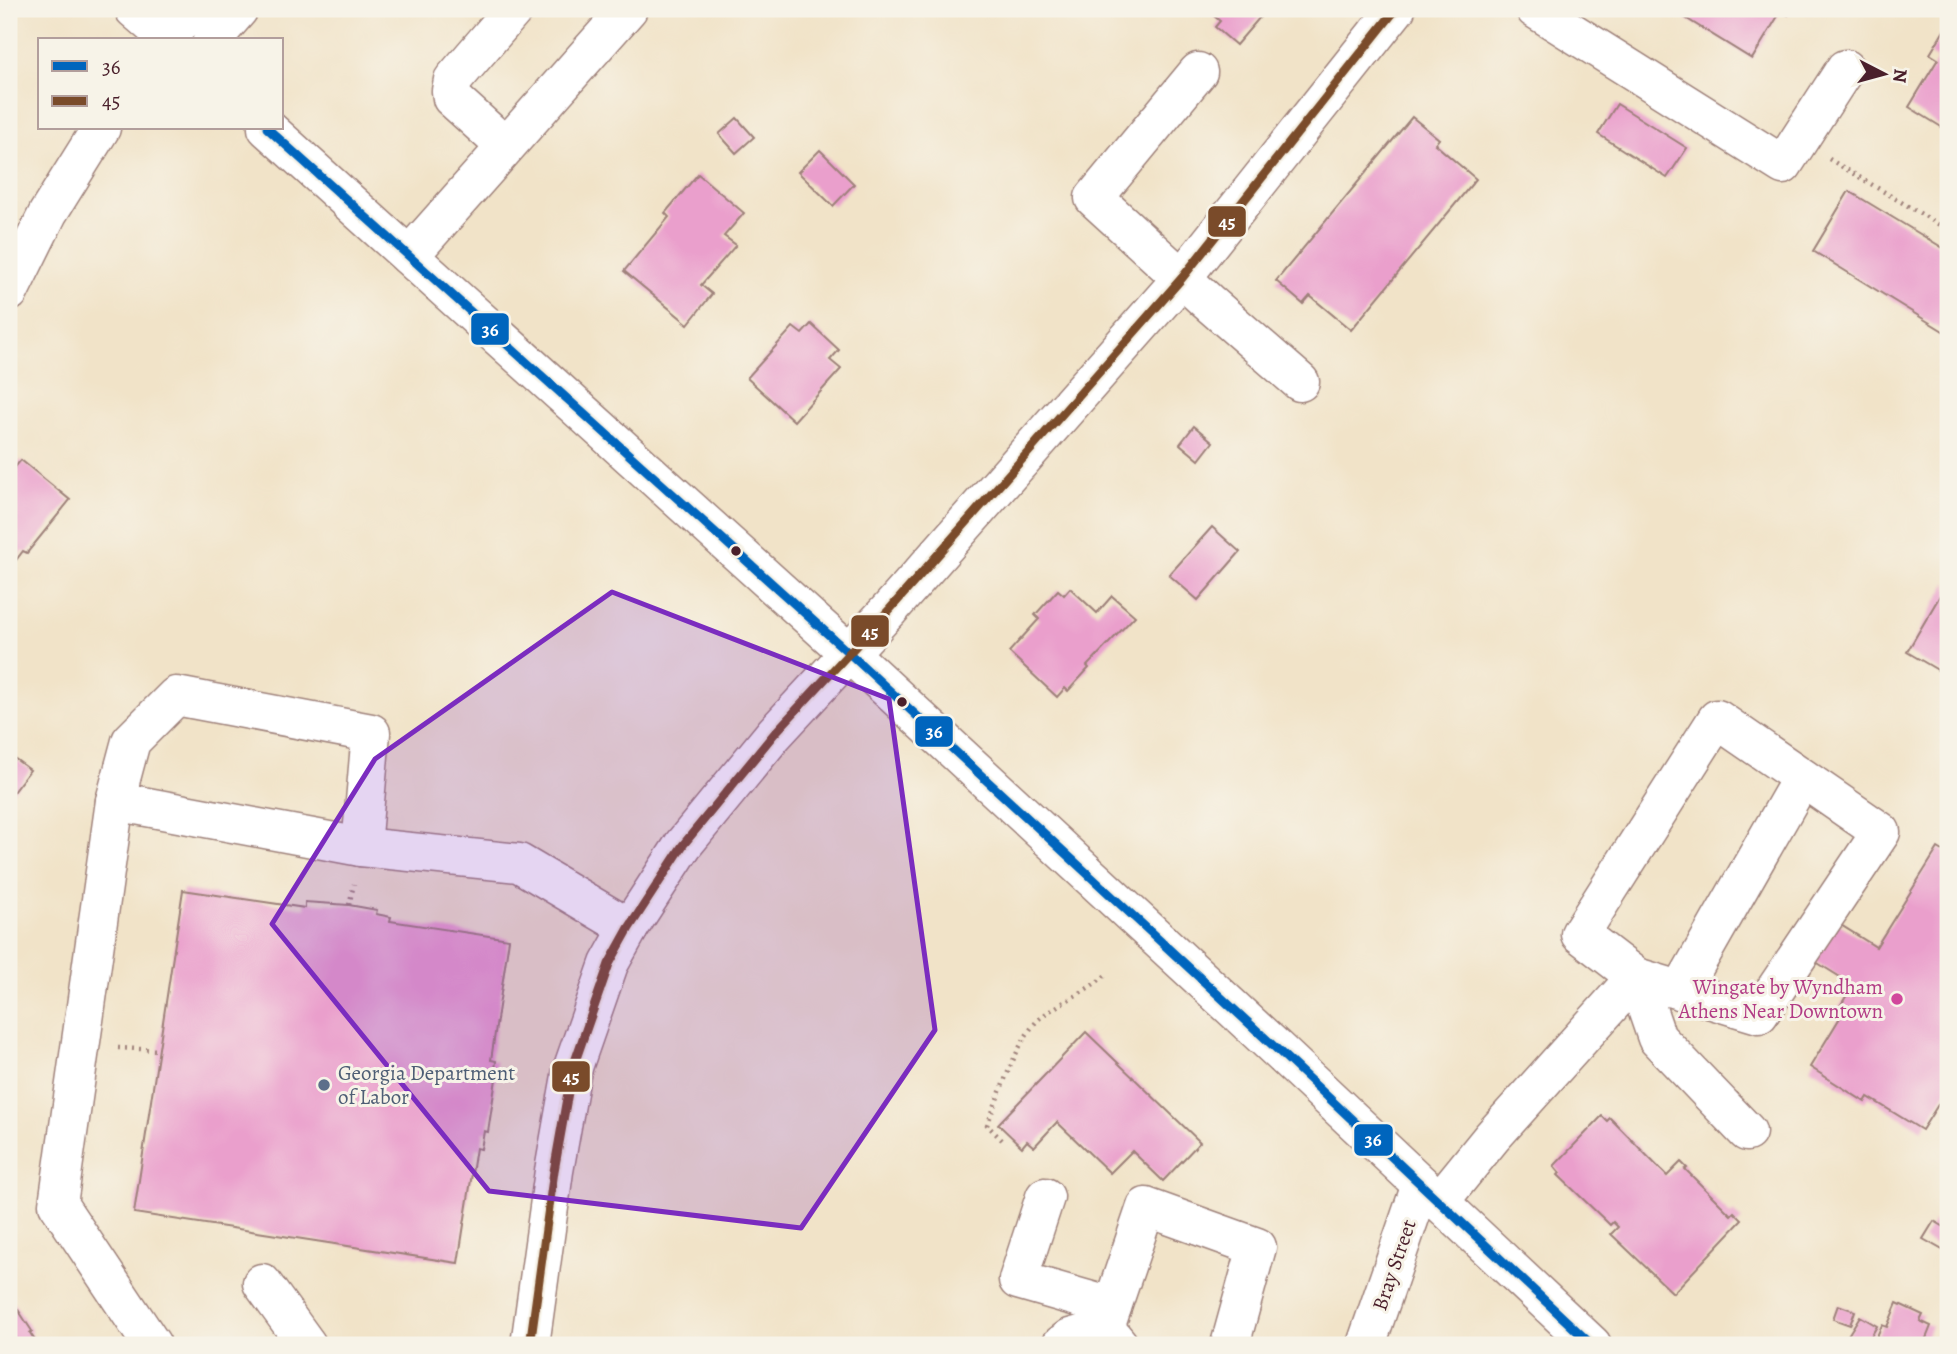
<svg xmlns="http://www.w3.org/2000/svg" width="1957" height="1354" font-family="Alegreya,serif">
<style>
.building{fill:#ea9fcc}
.lines{fill:none;stroke-linecap:round;stroke-linejoin:round}
.minor-casing{stroke:#9e817a;stroke-width:41}
.major-casing{stroke:#9e817a;stroke-width:41}
.path{stroke:#9e817a;stroke-width:4.5;stroke-dasharray:2 5;stroke-linecap:butt}
.minor{stroke:#fff;stroke-width:38}
.major{stroke:#fff;stroke-width:38}
.bus-1-casing{stroke:#f7f3e8;stroke-width:14}
.bus-2-casing{stroke:#f7f3e8;stroke-width:14}
.bus-1{stroke:#0065bd;stroke-width:9}
.bus-2{stroke:#7a4b2a;stroke-width:9}
.marked{fill:#7b2cbf;fill-opacity:0.2;stroke:#7b2cbf;stroke-width:5;stroke-linejoin:round}
.bus-dot{fill:#4a1f2b;stroke:#f7f3e8;stroke-width:2.5}
.hotel-dot{fill:#d1479c;stroke:#f7f3e8;stroke-width:2.5}
.service-dot{fill:#5c6f8a;stroke:#f7f3e8;stroke-width:2.5}
.labels{text-anchor:middle;dominant-baseline:central;stroke-width:6;stroke-linejoin:round;paint-order:stroke}
.hotel-label{font-size:21px;fill:#b23c85;stroke:#f7f3e8;text-anchor:end}
.service-label{font-size:21px;fill:#4e5e75;stroke:#f7f3e8;text-anchor:start}
.street-label{font-size:21px;fill:#4a1f2b;stroke:#f7f3e8}
.line-badge{stroke:#f7f3e8;stroke-width:2.5}
.badge-label{font-size:19px;text-anchor:middle;font-weight:bold;fill:#fff}
</style>
<rect width="100%" height="100%" fill="#f7f3e8"/>
<filter id="ink" filterUnits="userSpaceOnUse"><feTurbulence type="fractalNoise" baseFrequency=".0143" numOctaves="2"/><feDisplacementMap in="SourceGraphic" scale="14" xChannelSelector="R" yChannelSelector="G"/><feConvolveMatrix kernelMatrix="1 2 1 2 8 2 1 2 1" color-interpolation-filters="sRGB"/></filter>
<filter id="wash" filterUnits="userSpaceOnUse"><feTurbulence type="fractalNoise" baseFrequency=".00686" numOctaves="4" result="noise"/><feDisplacementMap in="SourceGraphic" scale="28" xChannelSelector="R" yChannelSelector="G"/><feGaussianBlur stdDeviation="1.57" result="paint"/><feColorMatrix in="noise" values="0 0 0 0 0 0 0 0 0 0 0 0 0 0 0 0 0 1.4 0 .05"/><feComposite in="paint" operator="in"/></filter>
<g filter="url(#wash)">
<rect width="100%" height="100%" fill="#f1e3c8"/>
<g id="blocks">
<g class="building">
<path d="M 1206,9 L 1267,9 L 1236,45 L 1215,27 L 1220,21 Z"/>
<path d="M 1671,9 L 1792,9 L 1788,15 L 1781,11 L 1752,59 Z"/>
<path d="M 1945,29 L 1948,31 L 1948,131 L 1909,107 L 1938,59 L 1930,54 Z"/>
<path d="M 1617,104 L 1687,148 L 1667,178 L 1598,134 Z"/>
<path d="M 1412,117 L 1439,139 L 1435,144 L 1476,179 L 1351,330 L 1310,296 L 1303,304 L 1276,281 Z"/>
<path d="M 737,118 L 754,137 L 736,153 L 719,134 Z"/>
<path d="M 820,150 L 854,184 L 833,206 L 798,172 Z"/>
<path d="M 698,174 L 744,213 L 724,236 L 736,245 L 701,285 L 712,294 L 688,324 L 624,271 L 669,217 L 665,213 Z"/>
<path d="M 1849,191 L 1948,251 L 1948,334 L 1813,251 Z"/>
<path d="M 811,324 L 839,350 L 830,360 L 841,369 L 794,421 L 747,378 L 793,327 L 802,334 Z"/>
<path d="M 1194,426 L 1213,442 L 1199,460 L 1180,444 Z"/>
<path d="M 21,460 L 70,500 L 27,553 L 23,551 L 13,564 L 9,561 L 9,474 Z"/>
<path d="M 1212,527 L 1240,552 L 1198,600 L 1169,575 Z"/>
<path d="M 1948,582 L 1948,676 L 1907,652 Z"/>
<path d="M 1070,588 L 1097,613 L 1112,596 L 1135,616 L 1087,666 L 1089,668 L 1068,691 L 1065,688 L 1057,697 L 1009,652 L 1039,619 L 1035,615 L 1058,590 L 1064,595 Z"/>
<path d="M 14,758 L 30,770 L 13,792 L 9,789 L 9,765 Z"/>
<path d="M 1938,848 L 1948,854 L 1948,1089 L 1922,1130 L 1868,1097 L 1865,1102 L 1810,1067 L 1841,1016 L 1836,1013 L 1853,985 L 1808,957 L 1831,919 L 1876,947 Z"/>
<path d="M 183,890 L 305,908 L 305,902 L 349,905 L 377,910 L 376,914 L 391,917 L 390,921 L 509,939 L 491,1060 L 496,1061 L 495,1071 L 497,1072 L 493,1099 L 488,1132 L 484,1131 L 481,1149 L 476,1148 L 458,1263 L 134,1213 Z"/>
<path d="M 1086,1032 L 1200,1142 L 1163,1181 L 1132,1151 L 1110,1173 L 1057,1122 L 1034,1147 L 1027,1141 L 1022,1147 L 998,1124 Z"/>
<path d="M 1602,1116 L 1607,1121 L 1610,1118 L 1667,1176 L 1681,1162 L 1687,1168 L 1685,1169 L 1731,1215 L 1734,1212 L 1742,1220 L 1673,1293 L 1611,1234 L 1618,1227 L 1613,1222 L 1610,1225 L 1606,1221 L 1558,1175 L 1560,1173 L 1554,1166 Z"/>
<path d="M 1934,1221 L 1948,1229 L 1948,1253 L 1923,1239 Z"/>
<path d="M 13,1302 L 32,1331 L 30,1333 L 38,1345 L 9,1345 L 9,1304 Z"/>
<path d="M 1897,1303 L 1923,1315 L 1920,1321 L 1931,1326 L 1925,1341 L 1934,1345 L 1873,1345 L 1882,1325 L 1887,1327 Z"/>
<path d="M 1838,1305 L 1855,1311 L 1850,1325 L 1833,1319 Z"/>
<path d="M 1860,1316 L 1877,1326 L 1866,1345 L 1842,1345 Z"/>
</g>
</g>
</g>
<g filter="url(#ink)">
<use href="#blocks" fill-opacity="0" stroke="#9e817a" stroke-width="2"/>
<g class="lines">
<g class="minor-casing">
<g id="minor">
<path d="M 1535,9 L 1783,165 L 1845,69"/>
<path d="M 164,40 L 193,9"/>
<path d="M 212,40 L 239,9"/>
<path d="M 1198,72 L 1094,198 L 1208,302 L 1300,382"/>
<path d="M 505,146 L 452,98 L 451,91 L 453,80 L 514,9"/>
<path d="M 409,256 L 628,9"/>
<path d="M 9,292 L 48,213 L 101,128"/>
<path d="M 115,801 L 361,847 L 519,863 L 629,928"/>
<path d="M 1636,977 L 1759,1014 L 1881,832 L 1717,719 L 1580,934 L 1636,977 L 1657,1038 L 1747,1132"/>
<path d="M 1681,990 L 1802,778"/>
<path d="M 1045,1197 L 1018,1280 L 1112,1307"/>
<path d="M 1440,1201 L 1492,1137 L 1636,977"/>
<path d="M 262,1283 L 307,1345"/>
<path d="M 152,1345 L 58,1204 L 115,801 L 131,741 L 176,696 L 371,733 L 361,847"/>
<path d="M 530,1345 L 554,1171 L 572,1070 L 609,964 L 629,928 L 683,845 L 774,734 L 890,609 L 1182,278 L 1396,9"/>
<path d="M 1061,1345 L 1070,1338 L 1105,1328"/>
<path d="M 1119,1345 L 1105,1328 L 1146,1207 L 1257,1247 L 1230,1345"/>
<path d="M 1366,1345 L 1421,1185"/>
</g>
</g>
<g class="major-casing">
<g id="major">
<path d="M 134,9 L 170,40"/>
<path d="M 267,128 L 850,654 L 1280,1052 L 1592,1345"/>
</g>
</g>
<g class="path">
<path d="M 1829,159 L 1948,230"/>
<path d="M 349,905 L 354,884"/>
<path d="M 118,1048 L 159,1050"/>
<path d="M 1002,1140 L 987,1125 C 999,1097 1019,1032 1044,1015 C 1065,1000 1087,991 1107,974"/>
</g>
<use href="#minor" class="minor"/>
<use href="#major" class="major"/>
<g class="bus-1-casing">
<path id="bus-1" d="M 267,128 L 850,654 L 1280,1052 L 1592,1345"/>
</g>
<g class="bus-2-casing">
<path id="bus-2" d="M 530,1345 L 554,1171 L 572,1070 L 609,964 L 629,928 L 683,845 L 774,734 L 890,609 L 1182,278 L 1396,9"/>
</g>
<use href="#bus-1" class="bus-1"/>
<use href="#bus-2" class="bus-2"/>
</g>
</g>
<path class="marked" d="M 612,592 L 889,699 L 935,1030 L 801,1228 L 489,1191 L 272,924 L 375,759 Z"/>
<g class="bus-dot">
<circle cx="736" cy="551" r="6"/>
<circle cx="902" cy="702" r="6"/>
</g>
<circle class="hotel-dot" cx="1897" cy="999" r="7"/>
<circle class="service-dot" cx="324" cy="1085" r="7"/>
<g class="labels">
<g class="hotel-label">
<text x="1883" y="987">Wingate by Wyndham<tspan x="1883" dy="24">Athens Near Downtown</tspan></text>
</g>
<g class="service-label">
<text x="338" y="1073">Georgia Department<tspan x="338" dy="24">of Labor</tspan></text>
</g>
<g class="street-label">
<text transform="translate(1394 1265) rotate(-71)">Bray Street</text>
</g>
</g>
<g class="line-badge">
<rect x="1207" y="205" width="40" height="33" rx="7" fill="#7a4b2a"/>
<rect x="470" y="312" width="40" height="34" rx="7" fill="#0065bd"/>
<rect x="850" y="614" width="40" height="34" rx="7" fill="#7a4b2a"/>
<rect x="914" y="715" width="40" height="33" rx="7" fill="#0065bd"/>
<rect x="551" y="1060" width="40" height="33" rx="7" fill="#7a4b2a"/>
<rect x="1353" y="1123" width="41" height="34" rx="7" fill="#0065bd"/>
</g>
<g class="badge-label">
<text x="1227" y="228">45</text>
<text x="490" y="336">36</text>
<text x="870" y="638">45</text>
<text x="934" y="738">36</text>
<text x="571" y="1083">45</text>
<text x="1373" y="1146">36</text>
</g>
<rect width="1957" height="1354" fill="none" stroke="#f7f3e8" stroke-width="35"/>
<rect x="38" y="38" width="245" height="91" fill="#f7f3e8" stroke="#b29e9c" stroke-width="2"/>
<rect x="52" y="61" width="35" height="10" fill="#0065bd" stroke="#b29e9c" stroke-width="2"/>
<text x="102" y="74" font-size="21" fill="#4a1f2b">36</text>
<rect x="52" y="96" width="35" height="10" fill="#7a4b2a" stroke="#b29e9c" stroke-width="2"/>
<text x="102" y="108" font-size="21" fill="#4a1f2b">45</text>
<g transform="translate(1884 74) rotate(96)" stroke="#f7f3e8" stroke-width="5" paint-order="stroke">
<path d="M0-5L12 26L0 18L-12 26Z" fill="#4a1f2b"/>
<text y="-10" font-size="19" font-weight="bold" text-anchor="middle" fill="#4a1f2b">N</text>
</g>
</svg>
